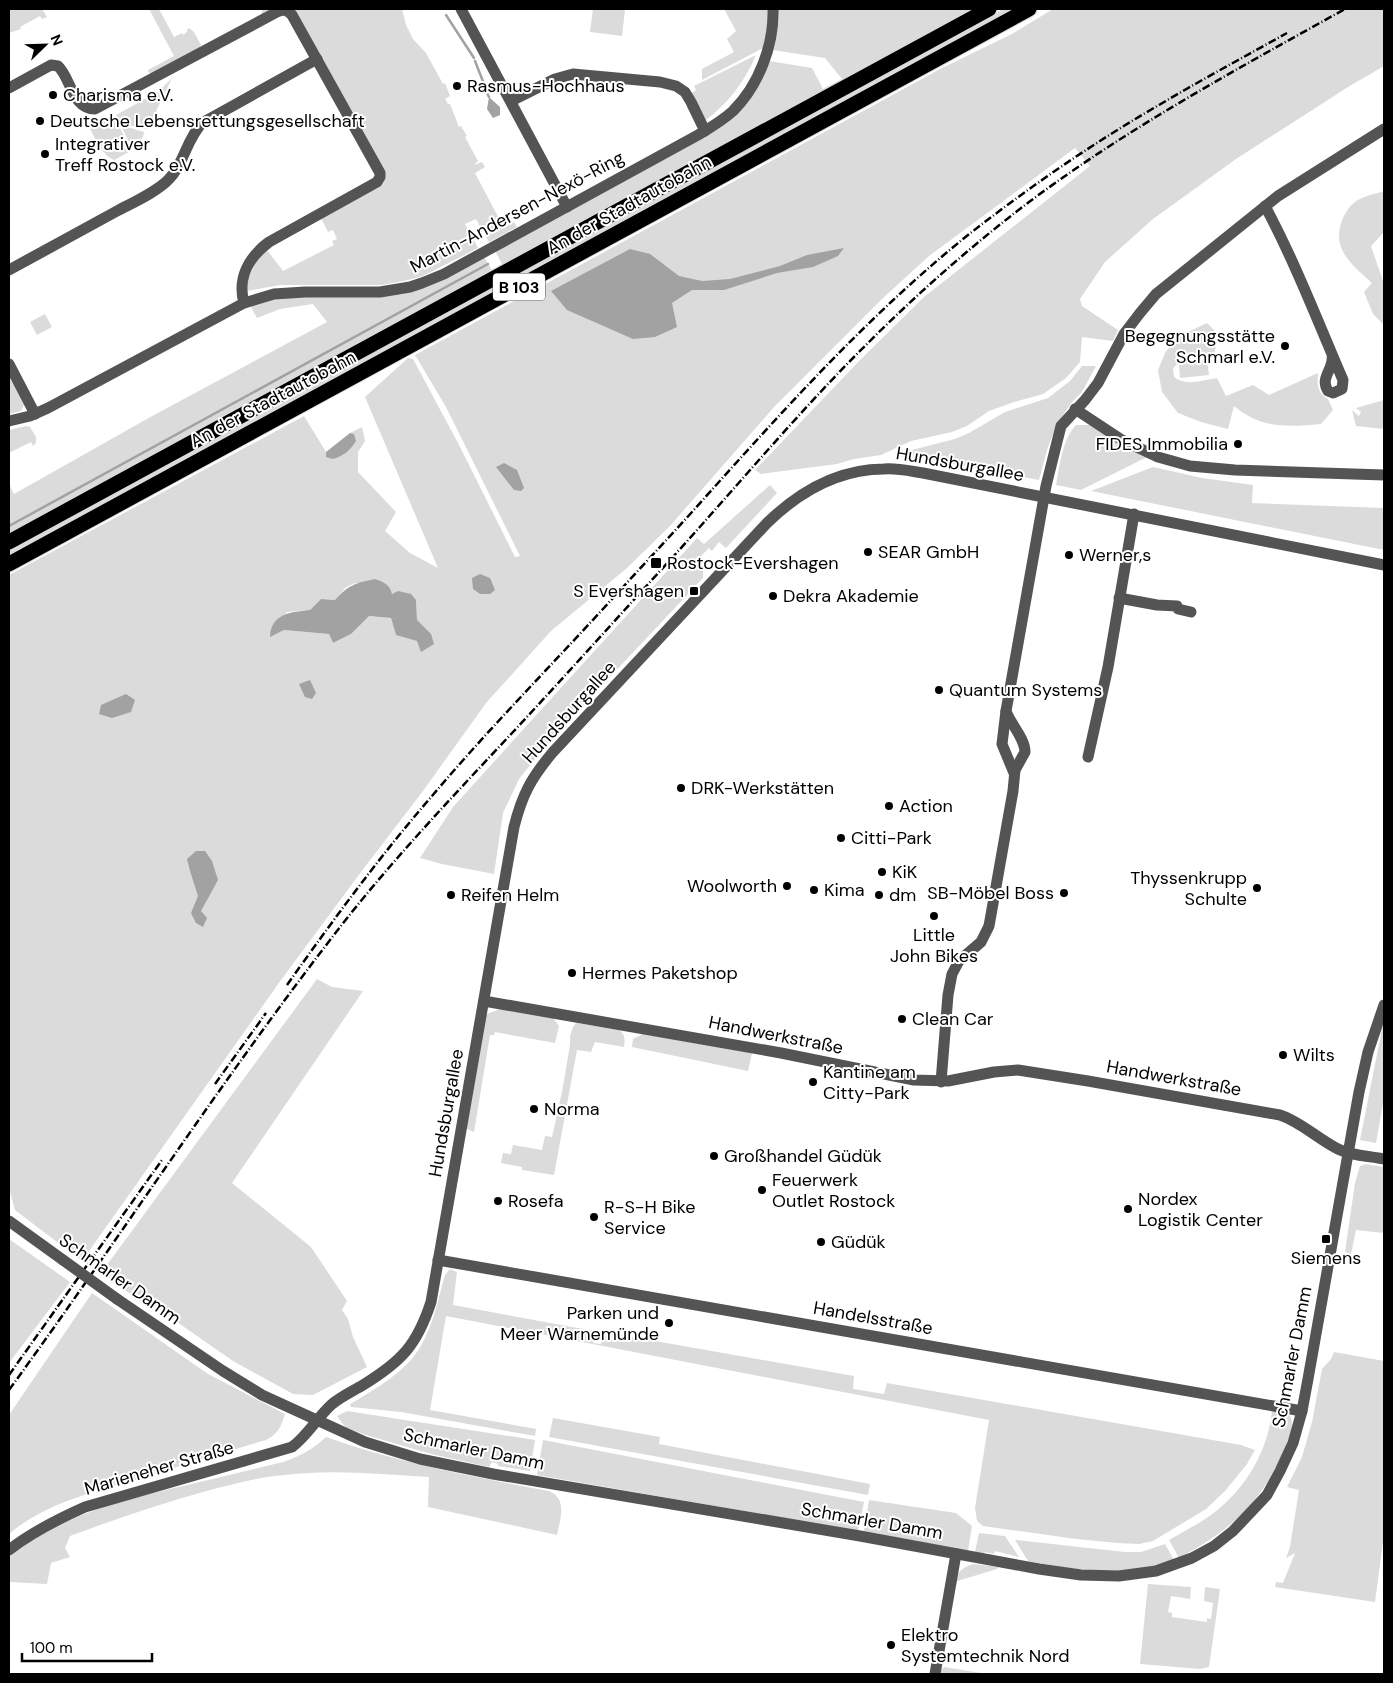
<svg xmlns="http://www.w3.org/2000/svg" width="1393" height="1683" font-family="'DM Sans',sans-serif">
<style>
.green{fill:#dbdbdb;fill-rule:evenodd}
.water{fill:#a2a2a2}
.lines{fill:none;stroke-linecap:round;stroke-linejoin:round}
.stream{stroke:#a2a2a2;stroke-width:2.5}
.highway-casing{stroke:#dbdbdb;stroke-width:17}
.minor{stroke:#545454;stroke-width:11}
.highway{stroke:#000;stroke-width:15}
.rail{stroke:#000;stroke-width:2.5;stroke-dasharray:8 2.5 1 2.5;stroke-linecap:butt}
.minor-bridge{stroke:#545454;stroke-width:11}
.poi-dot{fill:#000;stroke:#fff;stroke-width:2}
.labels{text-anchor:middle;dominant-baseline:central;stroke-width:4;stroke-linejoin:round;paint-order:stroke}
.shield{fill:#fff;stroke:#4c4c4c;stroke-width:1}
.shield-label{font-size:16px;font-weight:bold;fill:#000}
.poi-label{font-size:18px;fill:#000;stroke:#fff;text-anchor:start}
.street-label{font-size:18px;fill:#000;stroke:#fff}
</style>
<rect width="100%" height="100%" fill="#fff"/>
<g class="green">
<path d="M 9,9 L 42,9 L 47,17 L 42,19 L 40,16 L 20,27 L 21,29 L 9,33 Z"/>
<path d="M 149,9 L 159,9 L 174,37 L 182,33 L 183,35 L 187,32 L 187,30 L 189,28 L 194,32 L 201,45 L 198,49 L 152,74 L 148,72 L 148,70 L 174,56 Z"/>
<path d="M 263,9 L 402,9 L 406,25 L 413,39 L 426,53 L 443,84 L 445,83 L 450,96 L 445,99 L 448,104 L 450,104 L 459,127 L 461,126 L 467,136 L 465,137 L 478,161 L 474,165 L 482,162 L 485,167 L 475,173 L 504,228 L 514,222 L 517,227 L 489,242 L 476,219 L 465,224 L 478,248 L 423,276 L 404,281 L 381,285 L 280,285 L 241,292 L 264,246 L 283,271 L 334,245 L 332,241 L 337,239 L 333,230 L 328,232 L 319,214 L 380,177 L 288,11 L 264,19 L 261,14 Z"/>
<path d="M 593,9 L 625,10 L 622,36 L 590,32 Z"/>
<path d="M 724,9 L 773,9 L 769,45 L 702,80 L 702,69 L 734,52 L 727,39 L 736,31 Z"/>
<path d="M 776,9 L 978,9 L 9,535 L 9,484 L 14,494 L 154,415 L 327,322 L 313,304 L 280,309 L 257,318 L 251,307 L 275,299 L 297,295 L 362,297 L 484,257 L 492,270 L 502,264 L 495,251 L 706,135 L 769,61 L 812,68 L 823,89 L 842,79 L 825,58 L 772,50 Z"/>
<path d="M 1003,9 L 1014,9 L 9,555 L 9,548 Z"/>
<path d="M 1053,9 L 1384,9 L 1384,66 L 1348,87 L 1236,159 L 1153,219 L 1105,262 L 1080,299 L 1082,306 L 1118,330 L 1113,341 L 1082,337 L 1080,362 L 1066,378 L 1043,394 L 1014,402 L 989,411 L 967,426 L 952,432 L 911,441 L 881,455 L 854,459 L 837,464 L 761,474 L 755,470 L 861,359 L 924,297 L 1090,166 L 1075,148 L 929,256 L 883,298 L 775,406 L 670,526 L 627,568 L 551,631 L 486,703 L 423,791 L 361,872 L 281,980 L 82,1261 L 15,1210 L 9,1188 L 9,575 L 304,416 L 326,452 L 326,457 L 354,434 L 350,433 L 362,427 L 365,441 L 358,452 L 358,472 L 396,512 L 385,531 L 410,553 L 438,568 L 365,397 L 408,358 L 413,359 L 458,443 L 515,557 L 520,556 L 446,407 L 415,355 L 942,68 L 1012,34 ZM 355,583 L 416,600 L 417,620 L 396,635 L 391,618 L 368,616 L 351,634 L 333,643 L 329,634 L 284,630 L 270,636 L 287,612 L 310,610 L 321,599 L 335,600 L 345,588 Z"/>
<path d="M 756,55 C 744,83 727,105 703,122 L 690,94 L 696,90 L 694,86 Z"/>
<path d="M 172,78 L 148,128 L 146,129 L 120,123 L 116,115 L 158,92 Z"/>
<path d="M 114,116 L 130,148 L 129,152 L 114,160 C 102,155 96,140 90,129 L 105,121 L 107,125 L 113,121 L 111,118 Z"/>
<path d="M 124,126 L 144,132 L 143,137 L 134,148 L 131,146 L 122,128 Z"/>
<path d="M 1384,191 L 1384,232 L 1371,246 L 1384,284 L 1384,325 L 1373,314 L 1364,292 L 1372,283 C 1351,264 1330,248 1343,218 C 1347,210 1351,204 1358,200 C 1367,195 1375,194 1384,191 Z"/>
<path d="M 45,314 L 52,327 L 37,335 L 30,322 Z"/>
<path d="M 1207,323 L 1218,334 L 1214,356 C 1207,358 1200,358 1194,353 L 1186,356 L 1173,368 L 1174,377 C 1187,387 1202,380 1217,378 L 1226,396 L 1253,385 L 1269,395 L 1318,373 C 1317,384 1317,393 1328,399 L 1333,410 L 1321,424 C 1288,427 1261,429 1234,406 L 1228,429 L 1201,422 L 1178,413 L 1162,392 L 1158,370 L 1165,353 L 1172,344 L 1184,334 Z"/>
<path d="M 1207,360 L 1209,375 L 1180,378 L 1179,363 Z"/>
<path d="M 1082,366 L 1096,366 L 1082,392 L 1072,402 L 1057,424 L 1048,447 L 1039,480 L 921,458 L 897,456 L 896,454 L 955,439 L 969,433 L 1005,412 L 1048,398 L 1070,381 Z"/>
<path d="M 9,376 L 24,405 L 21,411 L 9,414 Z"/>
<path d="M 1384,400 L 1384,429 L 1356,426 L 1352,410 L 1359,416 L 1361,412 L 1356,408 Z"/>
<path d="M 1076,425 L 1091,425 L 1147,457 L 1081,490 L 1056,485 C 1060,465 1062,440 1076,425 Z"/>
<path d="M 26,426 L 30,427 L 36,437 L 36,443 L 33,446 L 31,442 L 9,453 L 9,430 Z"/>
<path d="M 1153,467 L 1202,478 L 1253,485 L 1252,503 L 1384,508 L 1384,550 L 1091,491 Z"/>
<path d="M 770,485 L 777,493 L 726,548 L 719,542 L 712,551 L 707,547 L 708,549 L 696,561 L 703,569 L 703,578 L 546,745 L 519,779 L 503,813 L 494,874 L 442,864 L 420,858 L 453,807 L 697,538 L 704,544 Z"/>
<path d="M 317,979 L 332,987 L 363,991 L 232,1183 L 311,1247 L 347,1301 L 342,1310 L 348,1319 L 353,1337 L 367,1367 L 313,1395 L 293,1394 L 233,1361 L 164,1313 L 143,1303 L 101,1273 Z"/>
<path d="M 500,1009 L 553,1018 L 559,1026 L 555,1043 L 495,1032 L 494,1035 L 490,1035 L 474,1132 L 465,1128 L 484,1018 L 487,1014 Z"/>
<path d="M 576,1023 L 619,1030 C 625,1034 625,1039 624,1047 L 595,1042 L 591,1052 L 577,1050 L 554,1175 L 522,1170 L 522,1167 L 501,1163 L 503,1153 L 511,1154 L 513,1145 L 542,1150 L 545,1136 L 552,1137 L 562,1092 L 570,1045 L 570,1036 L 573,1027 Z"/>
<path d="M 1384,1023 L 1384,1098 L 1376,1143 L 1360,1140 L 1382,1029 Z"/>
<path d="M 643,1034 L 752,1053 L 748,1071 L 632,1047 L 633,1039 Z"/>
<path d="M 1366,1164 L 1384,1167 L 1384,1233 L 1356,1230 L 1351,1254 L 1345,1252 L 1355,1183 L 1360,1166 Z"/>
<path d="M 9,1239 L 70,1282 L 9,1363 Z"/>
<path d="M 450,1269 L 457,1272 L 453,1305 L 594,1331 L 593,1343 L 601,1344 L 604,1332 L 854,1376 L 853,1389 L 884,1394 L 887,1383 L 1241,1445 L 1255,1450 L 1247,1464 L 1225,1491 L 1206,1509 L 1153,1541 L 1139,1544 L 1118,1543 L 1076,1539 L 983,1526 L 977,1521 L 975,1508 L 989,1420 L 446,1316 L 430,1410 L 536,1429 L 535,1436 L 401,1412 L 351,1407 L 350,1404 C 371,1392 394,1378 410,1361 C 431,1338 437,1303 445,1275 Z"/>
<path d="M 92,1293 L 208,1374 L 285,1414 C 281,1427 278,1434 266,1440 C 224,1452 183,1465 141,1478 C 97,1491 45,1503 9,1534 L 9,1415 Z"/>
<path d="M 1334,1352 L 1384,1361 L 1384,1534 L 1375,1602 L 1275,1587 L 1276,1582 L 1283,1583 L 1295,1553 L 1286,1558 L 1290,1547 L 1299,1490 L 1287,1487 L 1302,1457 L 1312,1422 L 1322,1369 L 1331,1359 Z"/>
<path d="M 1272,1410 L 1289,1414 C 1296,1424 1289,1438 1284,1450 C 1260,1504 1231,1530 1179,1558 L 1169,1540 C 1184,1531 1201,1523 1215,1512 C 1246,1488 1269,1449 1272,1410 Z"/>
<path d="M 347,1411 L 535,1440 L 530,1471 L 498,1466 L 498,1464 L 492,1462 L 489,1467 L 431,1454 L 366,1435 L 347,1428 L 342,1423 L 337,1416 Z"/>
<path d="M 553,1418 L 660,1437 L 659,1444 L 870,1484 L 868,1495 L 549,1437 Z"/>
<path d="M 326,1437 C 399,1463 474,1477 549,1491 C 568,1499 560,1519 557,1535 L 428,1507 L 429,1477 C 381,1474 332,1469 284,1475 C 259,1477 235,1484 210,1490 C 162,1503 116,1519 70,1536 L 65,1548 L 70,1557 L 51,1563 L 47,1584 L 9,1582 L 9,1557 C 59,1516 121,1500 183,1486 C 217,1478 250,1470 283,1462 C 301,1456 313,1449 326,1437 Z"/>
<path d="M 543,1440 L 864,1502 L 858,1531 L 537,1475 Z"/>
<path d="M 869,1500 L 956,1513 L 972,1526 L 968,1551 L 864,1531 Z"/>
<path d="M 979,1533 L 1005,1536 L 1019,1557 L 995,1551 L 994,1554 L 985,1552 L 984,1554 L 975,1552 Z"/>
<path d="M 1015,1540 L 1125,1552 L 1141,1552 L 1165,1544 L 1174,1560 C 1163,1563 1152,1567 1140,1569 C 1103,1575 1064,1568 1028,1561 Z"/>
<path d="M 974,1564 L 998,1567 L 997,1569 L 954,1582 C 957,1572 964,1566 974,1564 Z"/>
<path d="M 1148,1584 L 1191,1587 L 1190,1599 L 1171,1596 L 1168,1612 L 1172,1613 L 1172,1617 L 1207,1622 L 1207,1618 L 1211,1619 L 1213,1603 L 1204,1601 L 1205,1587 L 1220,1589 L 1209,1667 L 1200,1669 L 1140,1664 Z"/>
<path d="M 944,1667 L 987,1674 L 940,1674 L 941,1670 Z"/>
</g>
<g class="water">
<path d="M 489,97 L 500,107 L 500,115 L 493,118 L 487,109 Z"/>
<path d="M 844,248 L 838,256 L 813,267 L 777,273 L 724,290 L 692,290 L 672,303 L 677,327 L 655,337 L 633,339 L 567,310 L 551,291 L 630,249 L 650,254 L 679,276 L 702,281 L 730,279 L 780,266 L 807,255 Z"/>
<path d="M 350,433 L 354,434 L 356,441 C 350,451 343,456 333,459 L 326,457 L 326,452 Z"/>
<path d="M 504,463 L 517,470 L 524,488 L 521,491 L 514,490 L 496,467 Z"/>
<path d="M 480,574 L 490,578 L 495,590 L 490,594 L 480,594 L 473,589 L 472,578 Z"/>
<path d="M 375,579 C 384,582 390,585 392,594 L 398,591 L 411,594 L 416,600 L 417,620 L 431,634 L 434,644 L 421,652 L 417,641 L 396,635 L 391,618 L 369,616 L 351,634 L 333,643 L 329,634 L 284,630 L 270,637 C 271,613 292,612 310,610 L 321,599 L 335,600 C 348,585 356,583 375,579 Z"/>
<path d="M 310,680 L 316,693 L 312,699 L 305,697 L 299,684 Z"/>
<path d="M 126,694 L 135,700 L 131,712 L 112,718 L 99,714 L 101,705 Z"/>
<path d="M 196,851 L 205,851 L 212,861 L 218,880 L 201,911 L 207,918 L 203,927 L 196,923 L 191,913 L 198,896 L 190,871 L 187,859 Z"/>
</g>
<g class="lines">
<g class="stream">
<path d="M 446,15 L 474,58"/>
<path d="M 475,61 L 486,89"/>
<path d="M 486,91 L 489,97"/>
<path d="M 9,526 L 488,264"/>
</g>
<g class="highway-casing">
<g id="highway">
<path d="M 9,542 L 989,9"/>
<path d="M 9,564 L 1029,9"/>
</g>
</g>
<g class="minor">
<path d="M 461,9 L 567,207"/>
<path d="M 9,88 L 51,65 L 58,66 C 71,78 72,109 95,109 L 277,12 C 284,9 287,10 292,15 L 380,173 L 380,177 L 377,182 L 269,242 C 249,257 237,278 244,303"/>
<path d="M 511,101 L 555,79 L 573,74 L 660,82 L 676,86 L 685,92 L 691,102 L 705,131"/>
<path d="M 1265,206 C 1295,262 1318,322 1343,380 L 1342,389 L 1333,393 L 1328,391 C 1319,377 1335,369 1332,354"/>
<path d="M 9,270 C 45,250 81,231 117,211 C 132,203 157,192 169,179 C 184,164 186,140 202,123 L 317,59"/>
<path d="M 9,364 L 35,414"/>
<path d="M 1075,409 L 1122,440 L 1158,457 L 1190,466 L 1235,470 L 1384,475"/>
<path d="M 9,421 L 30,416 L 48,408 L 244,303 L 274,294 L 305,292 L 380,292 L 410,287 L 422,283 L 444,274 L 698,135 C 710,128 722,121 733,111 C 759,85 774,45 773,9"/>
<path d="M 1119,598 L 1157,605 L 1177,606 L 1178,609 L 1191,612"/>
<path d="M 1088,757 L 1108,667 L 1134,514"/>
<path d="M 1014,773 L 1002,744 L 1006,711 L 1046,486 L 1061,426 L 1085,400 L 1098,383 L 1124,334 L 1140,313 L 1156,294 L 1278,196 L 1384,129"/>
<path d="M 484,1001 L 781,1053 L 914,1080 L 948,1081 L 994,1072 L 1018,1070 L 1088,1081 L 1280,1115 C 1301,1122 1318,1139 1338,1149 C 1352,1156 1369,1156 1384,1159"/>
<path d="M 941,1082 L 948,995 L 952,974 L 959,961 L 981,942 L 989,926 L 1013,791 L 1015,770 L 1025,752 C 1025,738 1011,725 1006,711"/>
<path d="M 9,1221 L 63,1260"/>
<path d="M 438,1260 L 1302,1411"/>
<path d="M 117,1299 L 223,1371 L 262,1395 L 365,1442 L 420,1459 L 493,1474 L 860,1536 L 1039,1569 L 1081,1575 L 1119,1576 L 1156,1571 L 1192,1558 L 1214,1546 L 1233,1531 L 1267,1495 L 1280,1471 L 1293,1443 L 1302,1411 L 1308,1379 L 1359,1092 L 1368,1052 L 1384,1005"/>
<path d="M 9,1550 C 32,1532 58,1519 85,1507 L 292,1447 C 307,1436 317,1418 331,1405 C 340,1397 353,1391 363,1385 C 402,1361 417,1345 431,1302 L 514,827 C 522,795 531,778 553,752 L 767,523 C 799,492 839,469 884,469 C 897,468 910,471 923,473 L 1384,565"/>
<path d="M 935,1674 L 956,1554"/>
</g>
<use href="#highway" class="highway"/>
<g class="rail">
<path d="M 287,985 C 333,920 380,856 432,796 C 486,732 545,672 602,610 C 632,577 662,545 692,512 C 779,415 866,317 968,235 C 1028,188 1093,143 1159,105 C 1201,80 1244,57 1287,33"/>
<path d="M 215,1084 L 266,1013"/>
<path d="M 9,1375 L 162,1160"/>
<path d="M 9,1390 C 122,1235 226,1073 344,922 C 396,856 455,794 513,732 C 566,675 618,617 671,559 C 732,492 790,422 854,357 C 908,302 967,249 1029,202 C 1128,128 1237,69 1345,9"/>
</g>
<path class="minor-bridge" d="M 63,1260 L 117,1299"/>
</g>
<g class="poi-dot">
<circle cx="457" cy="86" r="5"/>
<circle cx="53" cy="95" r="5"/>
<circle cx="40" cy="121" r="5"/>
<circle cx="45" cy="154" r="5"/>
<circle cx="1285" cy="346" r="5"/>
<circle cx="1238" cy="444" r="5"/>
<circle cx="868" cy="552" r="5"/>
<circle cx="1069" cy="555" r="5"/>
<rect x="650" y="557" width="12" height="12" rx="2.5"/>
<rect x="689" y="586" width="10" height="10" rx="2.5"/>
<circle cx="773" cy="596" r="5"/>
<circle cx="939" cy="690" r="5"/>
<circle cx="681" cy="788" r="5"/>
<circle cx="889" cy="806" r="5"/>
<circle cx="841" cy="838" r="5"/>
<circle cx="882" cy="872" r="5"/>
<circle cx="787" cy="886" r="5"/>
<circle cx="1257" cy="888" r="5"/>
<circle cx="814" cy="890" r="5"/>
<circle cx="1064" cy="893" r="5"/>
<circle cx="451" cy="895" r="5"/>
<circle cx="879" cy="895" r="5"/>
<circle cx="934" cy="916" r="5"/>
<circle cx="572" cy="973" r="5"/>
<circle cx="902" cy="1019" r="5"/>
<circle cx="1283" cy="1055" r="5"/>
<circle cx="813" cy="1082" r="5"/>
<circle cx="534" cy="1109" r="5"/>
<circle cx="714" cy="1156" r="5"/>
<circle cx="762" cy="1190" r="5"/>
<circle cx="498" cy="1201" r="5"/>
<circle cx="1128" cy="1209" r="5"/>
<circle cx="594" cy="1217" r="5"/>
<rect x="1321" y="1234" width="10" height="10" rx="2.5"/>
<circle cx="821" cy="1242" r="5"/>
<circle cx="669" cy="1323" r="5"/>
<circle cx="891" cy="1645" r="5"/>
</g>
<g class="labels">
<rect class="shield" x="493" y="273.5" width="52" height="27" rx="4"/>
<g class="shield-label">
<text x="519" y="287">B 103</text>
</g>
<g class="poi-label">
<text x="467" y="86">Rasmus-Hochhaus</text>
<text x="63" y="95">Charisma e.V.</text>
<text x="50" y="121">Deutsche Lebensrettungsgesellschaft</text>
<text x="55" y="144">Integrativer<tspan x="55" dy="21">Treff Rostock e.V.</tspan></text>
<text x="1275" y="336" text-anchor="end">Begegnungsstätte<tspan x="1275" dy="21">Schmarl e.V.</tspan></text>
<text x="1228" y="444" text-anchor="end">FIDES Immobilia</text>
<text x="878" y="552">SEAR GmbH</text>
<text x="1079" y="555">Werner,s</text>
<text x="667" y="563">Rostock-Evershagen</text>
<text x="684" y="591" text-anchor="end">S Evershagen</text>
<text x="783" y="596">Dekra Akademie</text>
<text x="949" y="690">Quantum Systems</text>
<text x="691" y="788">DRK-Werkstätten</text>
<text x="899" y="806">Action</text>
<text x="851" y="838">Citti-Park</text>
<text x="892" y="872">KiK</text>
<text x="1247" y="878" text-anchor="end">Thyssenkrupp<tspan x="1247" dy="21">Schulte</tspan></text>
<text x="777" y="886" text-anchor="end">Woolworth</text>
<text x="824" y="890">Kima</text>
<text x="1054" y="893" text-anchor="end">SB-Möbel Boss</text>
<text x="461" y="895">Reifen Helm</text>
<text x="889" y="895">dm</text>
<text x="934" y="935" text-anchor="middle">Little<tspan x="934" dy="21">John Bikes</tspan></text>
<text x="582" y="973">Hermes Paketshop</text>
<text x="912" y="1019">Clean Car</text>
<text x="1293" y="1055">Wilts</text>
<text x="823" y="1072">Kantine am<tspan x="823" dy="21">Citty-Park</tspan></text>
<text x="544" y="1109">Norma</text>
<text x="724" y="1156">Großhandel Güdük</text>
<text x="772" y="1180">Feuerwerk<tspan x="772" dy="21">Outlet Rostock</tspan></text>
<text x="1138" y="1199">Nordex<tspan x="1138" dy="21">Logistik Center</tspan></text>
<text x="508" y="1201">Rosefa</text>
<text x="604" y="1207">R-S-H Bike<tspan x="604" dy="21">Service</tspan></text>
<text x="831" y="1242">Güdük</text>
<text x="1326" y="1258" text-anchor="middle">Siemens</text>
<text x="659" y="1313" text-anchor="end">Parken und<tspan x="659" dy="21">Meer Warnemünde</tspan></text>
<text x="901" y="1635">Elektro<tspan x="901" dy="21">Systemtechnik Nord</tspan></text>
</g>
<g class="street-label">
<text transform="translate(629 205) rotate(-29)">An der Stadtautobahn</text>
<text transform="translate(517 212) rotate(-28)">Martin-Andersen-Nexö-Ring</text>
<text transform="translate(273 399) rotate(-28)">An der Stadtautobahn</text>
<text transform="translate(960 464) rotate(10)">Hundsburgallee</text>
<text transform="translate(569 712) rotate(-48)">Hundsburgallee</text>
<text transform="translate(776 1035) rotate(11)">Handwerkstraße</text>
<text transform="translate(1174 1078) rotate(10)">Handwerkstraße</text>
<text transform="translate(446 1113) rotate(-80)">Hundsburgallee</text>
<text transform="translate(120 1279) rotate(35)">Schmarler Damm</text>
<text transform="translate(873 1318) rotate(10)">Handelsstraße</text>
<text transform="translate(1292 1357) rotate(-79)">Schmarler Damm</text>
<text transform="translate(474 1449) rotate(12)">Schmarler Damm</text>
<text transform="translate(159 1468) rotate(-16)">Marieneher Straße</text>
<text transform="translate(872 1521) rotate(10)">Schmarler Damm</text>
</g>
</g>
<rect width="1393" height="1683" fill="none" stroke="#000000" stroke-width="20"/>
<g transform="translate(45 45) rotate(67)" stroke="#ffffff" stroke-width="4" paint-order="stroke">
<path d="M0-4L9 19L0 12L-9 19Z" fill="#000000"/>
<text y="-8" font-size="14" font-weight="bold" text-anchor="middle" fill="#000000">N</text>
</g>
<path d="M22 1653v8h130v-8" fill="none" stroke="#000000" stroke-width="2.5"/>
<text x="30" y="1653" font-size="15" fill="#000000" stroke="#ffffff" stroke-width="4" paint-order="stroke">100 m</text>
</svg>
